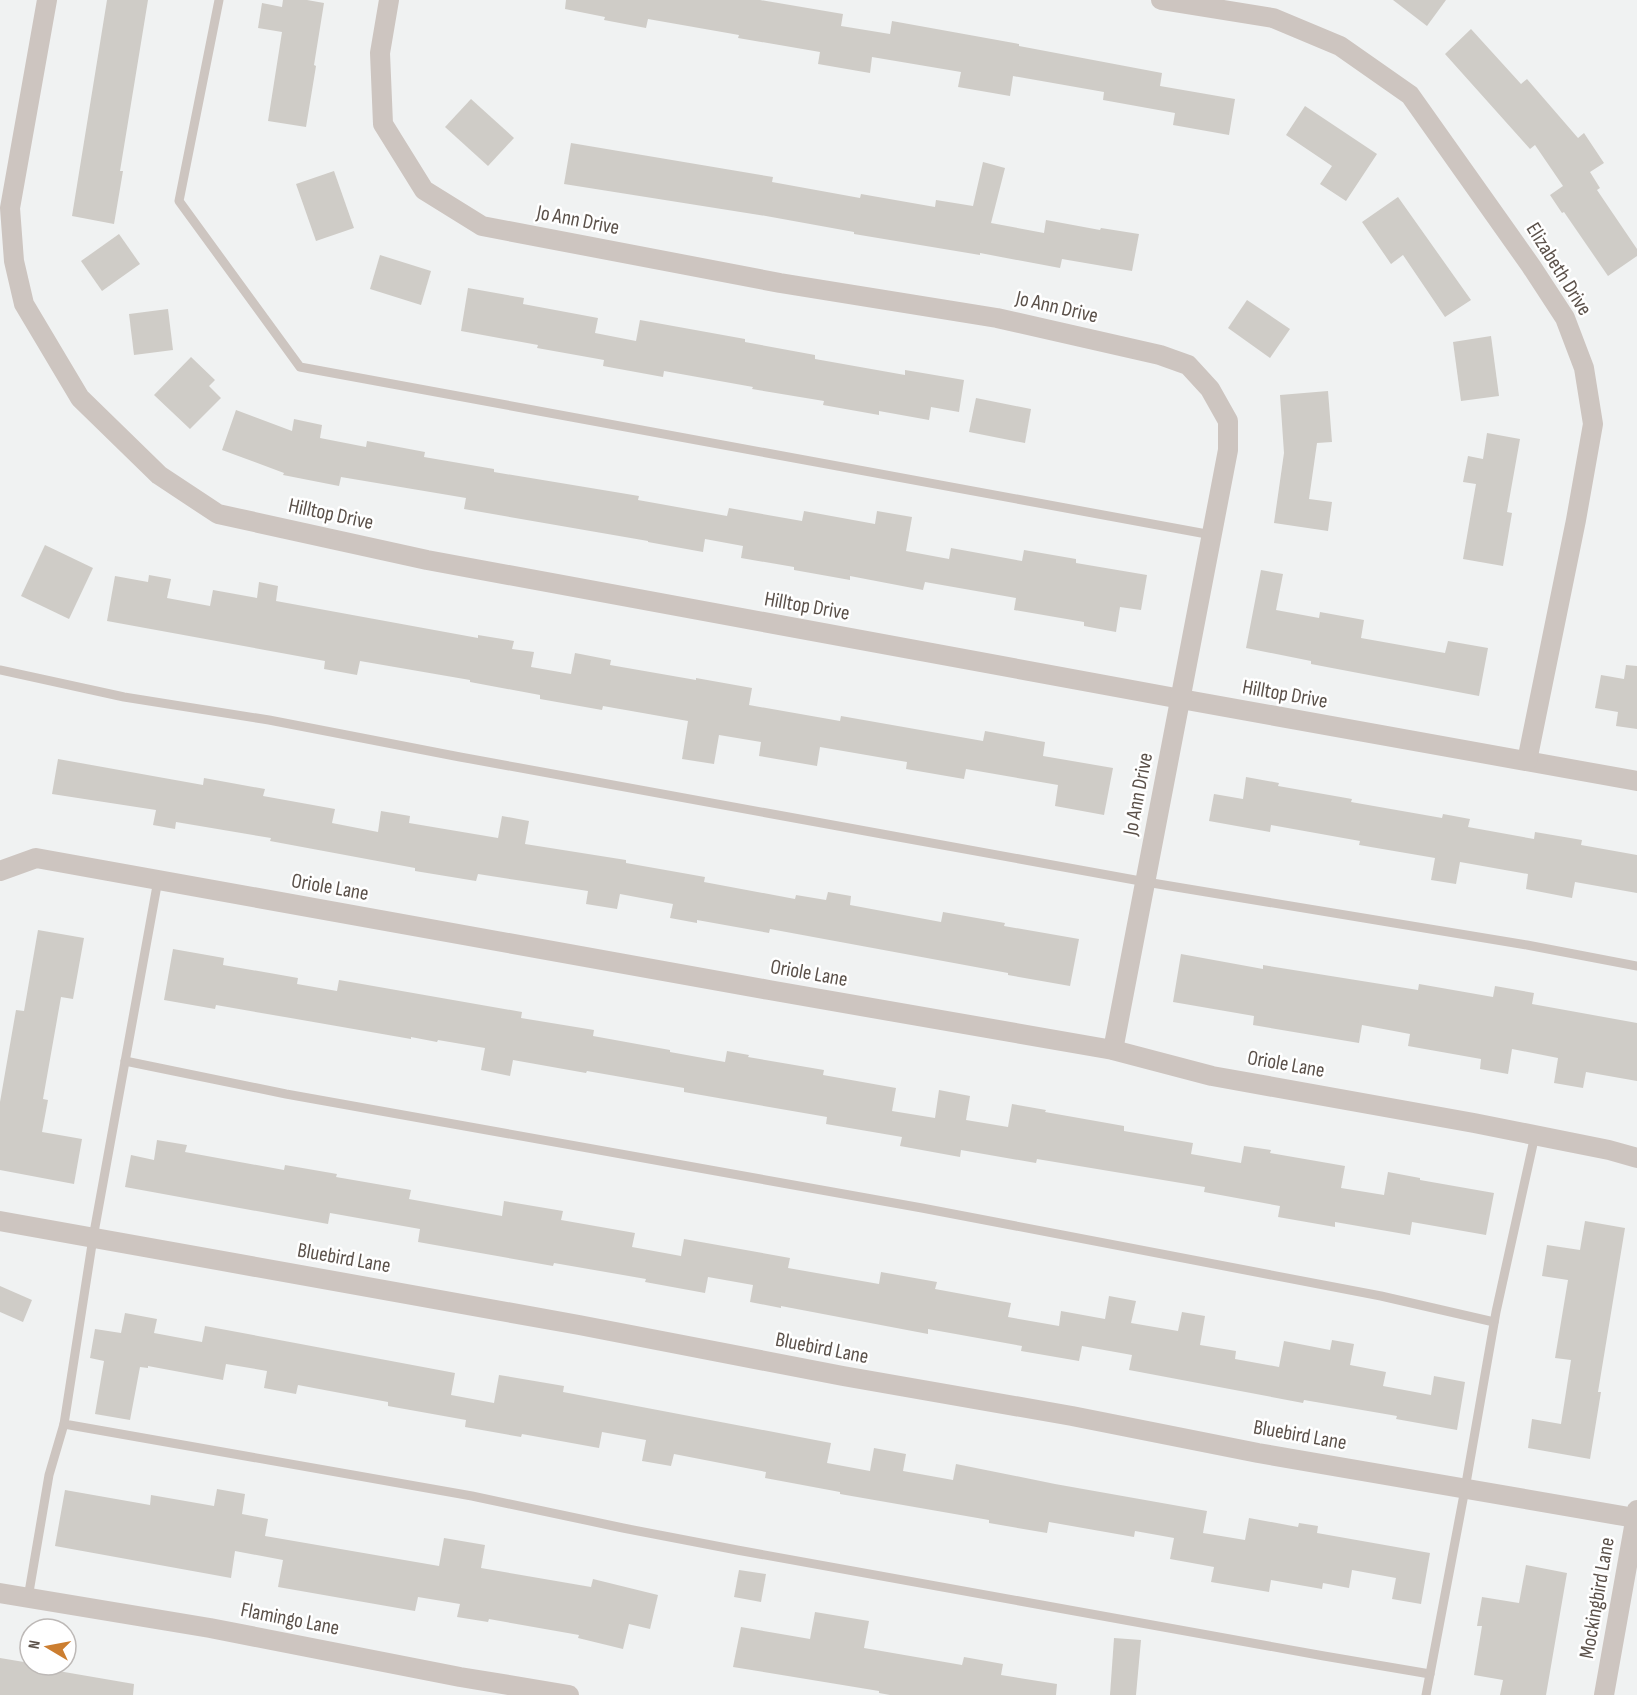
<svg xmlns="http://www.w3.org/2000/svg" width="1637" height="1695" font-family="'Sofia Sans Condensed',sans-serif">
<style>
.building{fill:#cfccc7}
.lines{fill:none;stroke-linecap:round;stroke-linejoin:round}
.lane{stroke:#cdc5c0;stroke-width:9}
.street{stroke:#cdc5c0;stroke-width:20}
.labels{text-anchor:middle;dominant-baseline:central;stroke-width:5;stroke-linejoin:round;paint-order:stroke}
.street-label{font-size:21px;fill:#5b514a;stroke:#fff}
</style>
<rect width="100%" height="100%" fill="#f0f2f2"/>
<g class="building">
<path d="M 107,0 L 148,0 L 120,171 L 123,171 L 114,224 L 72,216 Z"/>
<path d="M 283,0 L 307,0 L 324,3 L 314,65 L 316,66 L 306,127 L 268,121 L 282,32 L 258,28 L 262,3 L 282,7 Z"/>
<path d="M 566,0 L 760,0 L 843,14 L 841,26 L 890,34 L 892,21 L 1019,44 L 1019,46 L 1162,73 L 1160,86 L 1235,99 L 1229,135 L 1173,125 L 1175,113 L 1103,100 L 1104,92 L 1013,76 L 1010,96 L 958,87 L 961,72 L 872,57 L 870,73 L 818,64 L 820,52 L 738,38 L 739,35 L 648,19 L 646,28 L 604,20 L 605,17 L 565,9 Z"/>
<path d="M 1393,0 L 1446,0 L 1427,26 Z"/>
<path d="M 1471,29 L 1521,84 L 1527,79 L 1578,138 L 1584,133 L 1604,163 L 1590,172 L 1600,188 L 1597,190 L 1637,249 L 1637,256 L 1608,276 L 1564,212 L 1562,213 L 1550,195 L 1563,186 L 1535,145 L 1530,149 L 1445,54 Z"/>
<path d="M 471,99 L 514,138 L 488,166 L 445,127 Z"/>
<path d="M 1305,106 L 1377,154 L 1346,201 L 1320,184 L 1332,166 L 1286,135 Z"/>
<path d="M 571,143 L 773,177 L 772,182 L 860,198 L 861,194 L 935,207 L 936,200 L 973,206 L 983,162 L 1005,168 L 991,223 L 1044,233 L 1046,220 L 1100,230 L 1101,228 L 1139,234 L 1132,271 L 1062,259 L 1060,268 L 980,253 L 980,255 L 854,234 L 854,232 L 766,216 L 564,184 Z"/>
<path d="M 334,171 L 354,228 L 316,241 L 296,184 Z"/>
<path d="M 1398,197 L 1471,300 L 1445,317 L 1403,255 L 1391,264 L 1362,222 Z"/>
<path d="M 119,234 L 140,264 L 102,291 L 81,261 Z"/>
<path d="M 380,255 L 431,271 L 421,305 L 370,289 Z"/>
<path d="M 468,288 L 524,298 L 523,304 L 598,318 L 595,333 L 636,341 L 640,320 L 745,339 L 745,342 L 815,355 L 815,359 L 905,375 L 905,370 L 964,380 L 959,412 L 931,407 L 929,420 L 879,411 L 879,415 L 823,405 L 824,401 L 752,389 L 753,387 L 664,371 L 663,377 L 603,366 L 604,360 L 537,348 L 538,345 L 461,331 Z"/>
<path d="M 1247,300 L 1290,329 L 1270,358 L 1228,328 Z"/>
<path d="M 168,309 L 173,350 L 134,355 L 129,314 Z"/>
<path d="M 1491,336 L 1499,396 L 1461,401 L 1453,342 Z"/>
<path d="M 191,357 L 215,380 L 209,386 L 221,398 L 190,429 L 154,395 Z"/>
<path d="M 1328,391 L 1332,442 L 1317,443 L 1309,499 L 1332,502 L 1328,531 L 1274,523 L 1284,453 L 1280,395 Z"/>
<path d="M 976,398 L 1031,409 L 1025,443 L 969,432 Z"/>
<path d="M 236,410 L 292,431 L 294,419 L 322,425 L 320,438 L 366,447 L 367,441 L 425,452 L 424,457 L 494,469 L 494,472 L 639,496 L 638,500 L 727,516 L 729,508 L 802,521 L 804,511 L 875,524 L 877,511 L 912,517 L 906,551 L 949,559 L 951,548 L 1022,561 L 1024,550 L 1076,559 L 1076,563 L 1147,575 L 1141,610 L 1120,607 L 1116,632 L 1084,626 L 1084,622 L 1014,610 L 1016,598 L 925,582 L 923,590 L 850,576 L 850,580 L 794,570 L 794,567 L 741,558 L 743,546 L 705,539 L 703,552 L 648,542 L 648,541 L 464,509 L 466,498 L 341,477 L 339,486 L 283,475 L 284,473 L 222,450 Z"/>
<path d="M 1487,433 L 1520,439 L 1507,512 L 1512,513 L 1503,566 L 1463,559 L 1476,484 L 1463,482 L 1468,456 L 1483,459 Z"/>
<path d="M 45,545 L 93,568 L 69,619 L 21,596 Z"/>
<path d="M 1261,570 L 1283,574 L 1276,610 L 1319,618 L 1320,612 L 1364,620 L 1361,638 L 1445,653 L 1448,641 L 1488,648 L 1479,696 L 1311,664 L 1311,661 L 1246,648 Z"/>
<path d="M 149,575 L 171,579 L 167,598 L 210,606 L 213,590 L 257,598 L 259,582 L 278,586 L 276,601 L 478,638 L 478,635 L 514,641 L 512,649 L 534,652 L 531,667 L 571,674 L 575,653 L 611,660 L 610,665 L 696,680 L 696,678 L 752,688 L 749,705 L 840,721 L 841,716 L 983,741 L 985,731 L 1045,742 L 1043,756 L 1113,768 L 1104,815 L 1055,806 L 1058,785 L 966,769 L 964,779 L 906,769 L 907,762 L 820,747 L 817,766 L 759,756 L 761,742 L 719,735 L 714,764 L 682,759 L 688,721 L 603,706 L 602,710 L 540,699 L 540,695 L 470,682 L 470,680 L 360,661 L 357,675 L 324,669 L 325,661 L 107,621 L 115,576 L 148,582 Z"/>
<path d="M 1626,665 L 1637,666 L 1637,729 L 1616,726 L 1618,712 L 1595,708 L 1601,675 L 1624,679 Z"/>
<path d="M 58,759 L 203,785 L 204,778 L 265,789 L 263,796 L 335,809 L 332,823 L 378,832 L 381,811 L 410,816 L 409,823 L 498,838 L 502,816 L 529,821 L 525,844 L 626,860 L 626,863 L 705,877 L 704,882 L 795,899 L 796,895 L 826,900 L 828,892 L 851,896 L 850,905 L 941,922 L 943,912 L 1005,923 L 1004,926 L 1079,939 L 1070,986 L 1008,975 L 1008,973 L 770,929 L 769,933 L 697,920 L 697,923 L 670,918 L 673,904 L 620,894 L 617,909 L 586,904 L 588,891 L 478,874 L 476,881 L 415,871 L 415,868 L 270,841 L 271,838 L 176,822 L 175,829 L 153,825 L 156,810 L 52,794 Z"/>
<path d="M 1246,777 L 1279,783 L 1278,786 L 1352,799 L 1351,802 L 1442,818 L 1443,814 L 1470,819 L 1468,827 L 1534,839 L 1535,832 L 1582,840 L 1581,845 L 1637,855 L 1637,893 L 1575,882 L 1572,898 L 1526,889 L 1528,874 L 1460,862 L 1456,884 L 1431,880 L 1435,858 L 1359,845 L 1360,841 L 1271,825 L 1270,832 L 1209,821 L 1214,794 L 1243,799 Z"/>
<path d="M 38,930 L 84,938 L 73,999 L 61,997 L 43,1099 L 48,1100 L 42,1132 L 82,1139 L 74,1184 L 0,1170 L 0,1102 L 16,1010 L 24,1011 Z"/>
<path d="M 173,949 L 224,958 L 223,965 L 298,978 L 297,984 L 337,991 L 339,980 L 522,1012 L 521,1018 L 594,1030 L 593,1036 L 670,1050 L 670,1052 L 725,1062 L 727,1051 L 749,1055 L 748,1057 L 824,1070 L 823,1075 L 896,1088 L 892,1111 L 935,1118 L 939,1090 L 970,1096 L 966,1120 L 1008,1127 L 1012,1104 L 1046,1110 L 1045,1112 L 1124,1126 L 1124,1131 L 1193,1143 L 1191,1154 L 1241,1163 L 1244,1146 L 1271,1150 L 1270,1153 L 1345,1166 L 1341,1188 L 1384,1195 L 1388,1172 L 1420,1178 L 1420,1180 L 1494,1193 L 1486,1235 L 1412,1222 L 1410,1235 L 1335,1222 L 1335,1227 L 1278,1217 L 1280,1206 L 1204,1192 L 1205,1187 L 1037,1159 L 1036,1163 L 961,1150 L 960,1157 L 900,1146 L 902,1137 L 826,1124 L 827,1117 L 684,1092 L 684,1088 L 587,1071 L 586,1073 L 513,1060 L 510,1076 L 481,1070 L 485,1048 L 438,1040 L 437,1042 L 411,1037 L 411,1039 L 216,1005 L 215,1009 L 164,1000 Z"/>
<path d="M 1181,954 L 1263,969 L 1263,965 L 1418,990 L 1419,984 L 1493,997 L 1495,986 L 1534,993 L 1532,1004 L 1637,1023 L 1637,1081 L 1586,1072 L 1583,1088 L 1554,1083 L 1558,1058 L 1512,1049 L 1508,1074 L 1480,1069 L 1481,1059 L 1408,1046 L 1410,1034 L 1362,1025 L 1359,1043 L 1253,1025 L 1254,1016 L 1173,1002 Z"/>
<path d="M 157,1140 L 187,1145 L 185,1152 L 284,1170 L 285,1165 L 337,1174 L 336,1177 L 411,1190 L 409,1199 L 502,1216 L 504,1201 L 563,1211 L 561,1220 L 635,1233 L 632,1247 L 681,1256 L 684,1239 L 790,1258 L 788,1268 L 879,1284 L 881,1272 L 937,1282 L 935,1289 L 1011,1303 L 1008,1317 L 1059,1326 L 1061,1311 L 1105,1319 L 1109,1296 L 1136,1301 L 1131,1323 L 1178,1331 L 1182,1312 L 1205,1316 L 1200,1345 L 1236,1351 L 1235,1359 L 1279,1367 L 1284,1341 L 1330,1350 L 1332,1340 L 1354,1344 L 1350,1365 L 1386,1372 L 1383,1386 L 1431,1395 L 1434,1376 L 1465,1382 L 1457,1430 L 1396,1419 L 1397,1416 L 1304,1400 L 1303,1403 L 1129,1370 L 1132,1355 L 1082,1346 L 1079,1361 L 1021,1351 L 1022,1346 L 928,1329 L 928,1334 L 781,1306 L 781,1308 L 750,1302 L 753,1285 L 708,1277 L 705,1293 L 645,1282 L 646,1279 L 554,1263 L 553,1266 L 418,1242 L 420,1229 L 330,1213 L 328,1224 L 125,1187 L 131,1155 L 154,1160 Z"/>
<path d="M 1585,1221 L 1625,1228 L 1598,1392 L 1601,1392 L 1590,1459 L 1528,1448 L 1532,1419 L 1561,1424 L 1571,1360 L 1555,1358 L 1568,1280 L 1542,1276 L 1547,1245 L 1580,1250 Z"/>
<path d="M 0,1286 L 32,1300 L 23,1322 L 0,1312 Z"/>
<path d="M 125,1313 L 157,1319 L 154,1333 L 202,1342 L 205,1326 L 455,1373 L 451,1395 L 494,1403 L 499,1375 L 564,1386 L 563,1392 L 831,1443 L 827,1463 L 870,1471 L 874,1448 L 906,1454 L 903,1471 L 953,1480 L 956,1464 L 1055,1484 L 1207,1511 L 1203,1533 L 1245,1540 L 1249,1518 L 1298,1527 L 1299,1523 L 1318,1526 L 1317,1533 L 1430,1553 L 1421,1604 L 1392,1599 L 1396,1578 L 1352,1570 L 1349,1588 L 1323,1583 L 1322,1589 L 1271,1580 L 1269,1592 L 1211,1582 L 1214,1567 L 1170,1559 L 1174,1538 L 1135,1531 L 1134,1537 L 1049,1522 L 1047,1533 L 989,1523 L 989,1520 L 840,1494 L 840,1492 L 765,1478 L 766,1472 L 674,1454 L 671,1466 L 642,1461 L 646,1440 L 602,1432 L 599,1448 L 522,1434 L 521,1437 L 465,1427 L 466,1420 L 388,1406 L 388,1402 L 298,1385 L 296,1394 L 264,1388 L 267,1371 L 226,1364 L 223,1380 L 148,1366 L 148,1368 L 140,1367 L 130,1420 L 95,1414 L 104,1361 L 90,1358 L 95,1329 L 121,1333 Z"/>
<path d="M 217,1489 L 245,1494 L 242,1514 L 268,1519 L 265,1536 L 439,1566 L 444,1538 L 485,1545 L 481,1568 L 591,1587 L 593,1579 L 658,1595 L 650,1629 L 629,1624 L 623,1649 L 578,1638 L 579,1635 L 489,1619 L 488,1622 L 457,1617 L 460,1604 L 418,1597 L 415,1611 L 278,1587 L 283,1560 L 235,1551 L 231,1578 L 55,1546 L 65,1490 L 150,1505 L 151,1495 L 214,1506 Z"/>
<path d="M 1526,1565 L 1567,1573 L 1546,1695 L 1500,1695 L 1503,1680 L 1474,1675 L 1482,1626 L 1477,1626 L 1482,1597 L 1519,1603 Z"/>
<path d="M 739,1570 L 766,1574 L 761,1602 L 734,1597 Z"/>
<path d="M 815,1612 L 869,1621 L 864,1648 L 962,1665 L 964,1657 L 1003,1664 L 1001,1675 L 1057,1684 L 1056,1695 L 890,1695 L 879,1693 L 879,1691 L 733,1667 L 741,1627 L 810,1639 Z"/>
<path d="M 1114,1638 L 1141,1640 L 1136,1695 L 1110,1695 Z"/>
<path d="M 0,1658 L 30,1663 L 30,1665 L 35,1665 L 35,1667 L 134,1684 L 133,1695 L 0,1695 Z"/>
</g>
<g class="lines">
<g class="lane">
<path d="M 219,0 L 179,201 L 300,367 L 1212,535"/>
<path d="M 0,670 L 124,697 L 269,720 L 460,757 L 882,834 L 1146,882 L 1527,945 L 1637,966"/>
<path d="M 158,880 L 93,1238 L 64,1424 L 472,1496 L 623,1528 L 737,1550 L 1324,1656 L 1430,1674"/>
<path d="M 125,1061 L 286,1094 L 922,1208 L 1381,1296 L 1494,1322"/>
<path d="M 28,1598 L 49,1475 L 64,1424"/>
<path d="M 1426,1695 L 1465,1489 L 1496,1312 L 1535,1135"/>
</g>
<g class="street">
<path d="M 47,0 L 10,208 L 14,261 L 24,304 L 80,398 L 159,475 L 218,514 L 427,560 L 1181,699 L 1637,781"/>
<path d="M 389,0 L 380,53 L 383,124 L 424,190 L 482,226 L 780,283 L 997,318 L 1160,355 L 1188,365 L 1210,389 L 1228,421 L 1228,450 L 1113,1050"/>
<path d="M 1161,0 L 1273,18 L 1340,46 L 1410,95 L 1531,266 L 1565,318 L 1584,368 L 1593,424 L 1576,520 L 1527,761"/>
<path d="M 0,871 L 36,858 L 769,990 L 1113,1050 L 1212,1076 L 1474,1123 L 1609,1150 L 1637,1158"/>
<path d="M 0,1221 L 579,1325 L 843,1376 L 1072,1416 L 1258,1453 L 1635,1518"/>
<path d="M 0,1593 L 210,1628 L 460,1677 L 569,1695"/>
<path d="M 1604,1695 L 1637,1510"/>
</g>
</g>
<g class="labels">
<g class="street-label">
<text transform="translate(578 220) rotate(11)">Jo Ann Drive</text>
<text transform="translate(1559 269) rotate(58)">Elizabeth Drive</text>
<text transform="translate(1057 307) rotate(13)">Jo Ann Drive</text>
<text transform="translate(331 514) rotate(12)">Hilltop Drive</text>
<text transform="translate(807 606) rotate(10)">Hilltop Drive</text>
<text transform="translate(1285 694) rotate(10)">Hilltop Drive</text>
<text transform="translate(1138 794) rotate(-79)">Jo Ann Drive</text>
<text transform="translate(330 887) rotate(10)">Oriole Lane</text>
<text transform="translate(809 973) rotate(10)">Oriole Lane</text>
<text transform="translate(1286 1064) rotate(10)">Oriole Lane</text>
<text transform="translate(344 1258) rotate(10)">Bluebird Lane</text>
<text transform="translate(822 1348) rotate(11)">Bluebird Lane</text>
<text transform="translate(1300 1435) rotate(10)">Bluebird Lane</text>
<text transform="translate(1597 1598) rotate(-80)">Mockingbird Lane</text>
<text transform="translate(290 1619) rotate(11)">Flamingo Lane</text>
</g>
</g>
<g transform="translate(48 1647) rotate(280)"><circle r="28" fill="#ffffff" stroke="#bdb9b7" stroke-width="1.5"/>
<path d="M0-4.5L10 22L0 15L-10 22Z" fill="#cc7e30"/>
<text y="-9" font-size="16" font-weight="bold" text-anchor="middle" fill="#5b514a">N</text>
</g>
</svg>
